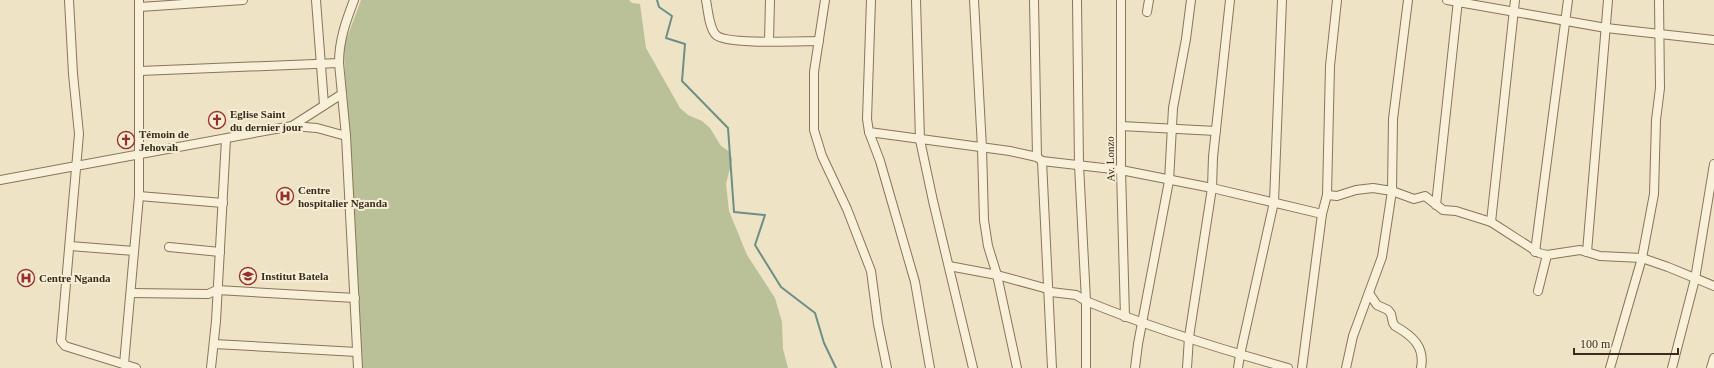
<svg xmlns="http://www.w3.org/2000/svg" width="1714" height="368" font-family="'Times New Roman',serif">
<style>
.cemetery{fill:#bac198}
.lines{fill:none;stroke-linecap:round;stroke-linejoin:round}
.stream{stroke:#6d8f88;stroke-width:2}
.minor-casing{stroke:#88755b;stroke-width:10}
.minor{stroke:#f8f0d8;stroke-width:8}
.labels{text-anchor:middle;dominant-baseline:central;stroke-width:4;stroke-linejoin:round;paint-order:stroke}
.poi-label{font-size:11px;font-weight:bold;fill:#392c1f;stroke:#f5edd4;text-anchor:start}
.street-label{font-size:11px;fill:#392c1f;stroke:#f5edd4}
</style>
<rect width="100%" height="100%" fill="#eee3c5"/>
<path class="cemetery" d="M 361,0 L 629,0 L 632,3 L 640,4 L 646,48 L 680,108 L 688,115 L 702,121 L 710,128 L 721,146 L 730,152 L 732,160 L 726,184 L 729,211 L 747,255 L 775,298 L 782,322 L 783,349 L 788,368 L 361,368 L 344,54 L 345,43 Z"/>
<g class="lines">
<path class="stream" d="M 657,0 L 659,7 L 672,16 L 666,38 L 685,44 L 682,81 L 728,128 L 734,212 L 765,215 L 755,245 L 781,287 L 815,313 L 824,343 L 836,368"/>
<g class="minor-casing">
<g id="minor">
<path d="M 69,0 L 73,74 L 79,134 L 61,341 L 65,346 L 136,368"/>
<path d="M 316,0 L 324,105"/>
<path d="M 354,0 C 346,21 339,40 339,63 L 346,136 L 358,368"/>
<path d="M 706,0 C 708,10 709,28 716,35 C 726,45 801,41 819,41"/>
<path d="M 825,0 L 814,72 L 814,130 L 822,156 L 847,209 L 871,271 L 878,324 L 887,368"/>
<path d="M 871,0 L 867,119 L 869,132 L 880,161 L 915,282 L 930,368"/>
<path d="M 916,0 L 920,140 L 933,201 L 973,368"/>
<path d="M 974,0 L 982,148 L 984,220 L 988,246 L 997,275 L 1017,368"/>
<path d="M 1034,0 L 1037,157"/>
<path d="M 1077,0 L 1079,165 L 1086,301 L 1086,368"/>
<path d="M 1121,0 L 1121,170 L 1125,317"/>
<path d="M 1447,0 L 1606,28 L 1714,40"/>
<path d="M 140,7 L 243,0"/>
<path d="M 1147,12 L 1149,0"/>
<path d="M 769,41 L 770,0"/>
<path d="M 140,71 L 339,63"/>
<path d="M 292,126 L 342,94"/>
<path d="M 1121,126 L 1216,131"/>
<path d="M 869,132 L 1010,151 L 1037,157 L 1042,161 L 1121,170 L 1212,188 L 1322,214"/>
<path d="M 1042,161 L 1052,368"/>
<path d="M 0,180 L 292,126 L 317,128 L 346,136"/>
<path d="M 1327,195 L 1337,196 L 1356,190 L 1373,188 L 1392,191 L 1414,199 L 1425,196 L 1443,210 L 1456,211 L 1491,222 L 1539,253 L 1547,255 L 1580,250 L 1600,256 L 1642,258 L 1668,267 L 1714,286"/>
<path d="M 139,196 L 223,203"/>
<path d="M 1436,205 L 1458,0"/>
<path d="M 1491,222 L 1515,0"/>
<path d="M 70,246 L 134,251"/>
<path d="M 169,247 L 220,252"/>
<path d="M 1535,252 L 1568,0"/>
<path d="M 1587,252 L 1608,0"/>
<path d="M 949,266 L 997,275 L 1048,289 L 1051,292 L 1076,295 L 1086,301 C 1151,328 1220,349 1288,368"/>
<path d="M 1538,291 L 1547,255"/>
<path d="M 131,293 L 208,294 L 217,290 L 355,298"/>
<path d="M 1369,293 L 1377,305 L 1388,310 L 1391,314 L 1393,323 L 1395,326 C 1413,336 1425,347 1421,368"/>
<path d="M 214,344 L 357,352"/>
<path d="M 124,364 L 139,196 L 139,0"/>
<path d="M 211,368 L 216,321 L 226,139"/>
<path d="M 1135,368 L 1138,344 L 1169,181 L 1173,108 L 1186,39 L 1191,0"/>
<path d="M 1187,368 L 1189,337 L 1212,188 L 1213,157 L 1230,0"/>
<path d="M 1238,368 L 1240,355 L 1274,202 L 1282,0"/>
<path d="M 1302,368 L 1322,214 L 1327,195 L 1330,66 L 1337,0"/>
<path d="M 1346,368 L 1353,336 L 1382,257 L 1392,191 L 1393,119 L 1408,0"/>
<path d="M 1610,368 L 1642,258 L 1654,194 L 1656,120 L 1660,88 L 1659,0"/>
<path d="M 1672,368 L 1695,279 L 1714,164"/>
<path d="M 1711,368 L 1714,358"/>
</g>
</g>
<use href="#minor" class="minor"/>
</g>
<defs>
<g id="church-ring" transform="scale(0.9)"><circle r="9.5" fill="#f5edd4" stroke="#972f2c" stroke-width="1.5"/><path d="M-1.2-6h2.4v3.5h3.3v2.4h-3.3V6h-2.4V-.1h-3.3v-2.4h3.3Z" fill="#972f2c"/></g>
<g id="hospital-ring" transform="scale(0.9)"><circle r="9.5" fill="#f5edd4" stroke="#972f2c" stroke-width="1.5"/><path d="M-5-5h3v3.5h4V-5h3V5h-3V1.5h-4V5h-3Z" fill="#972f2c"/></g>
<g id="school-ring" transform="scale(0.9)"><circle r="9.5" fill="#f5edd4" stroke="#972f2c" stroke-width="1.5"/><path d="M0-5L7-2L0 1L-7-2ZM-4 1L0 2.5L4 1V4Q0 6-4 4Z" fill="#972f2c"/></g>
</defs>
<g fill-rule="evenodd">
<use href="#church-ring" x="217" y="120"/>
<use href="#church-ring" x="126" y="140"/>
<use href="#hospital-ring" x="285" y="196"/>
<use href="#school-ring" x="248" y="276"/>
<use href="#hospital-ring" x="26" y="278"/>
</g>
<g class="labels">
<g class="poi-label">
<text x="230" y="114">Eglise Saint<tspan x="230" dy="13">du dernier jour</tspan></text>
<text x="139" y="134">Témoin de<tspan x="139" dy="13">Jehovah</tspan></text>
<text x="298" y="190">Centre<tspan x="298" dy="13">hospitalier Nganda</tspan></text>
<text x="261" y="276">Institut Batela</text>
<text x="39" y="278">Centre Nganda</text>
</g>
<g class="street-label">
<text transform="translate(1110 159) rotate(-91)">Av. Lonzo</text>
</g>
</g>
<path d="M1574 348v6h104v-6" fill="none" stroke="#392c1f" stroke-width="2"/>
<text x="1580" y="348" font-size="12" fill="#392c1f" stroke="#f5edd4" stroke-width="3" paint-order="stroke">100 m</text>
</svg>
